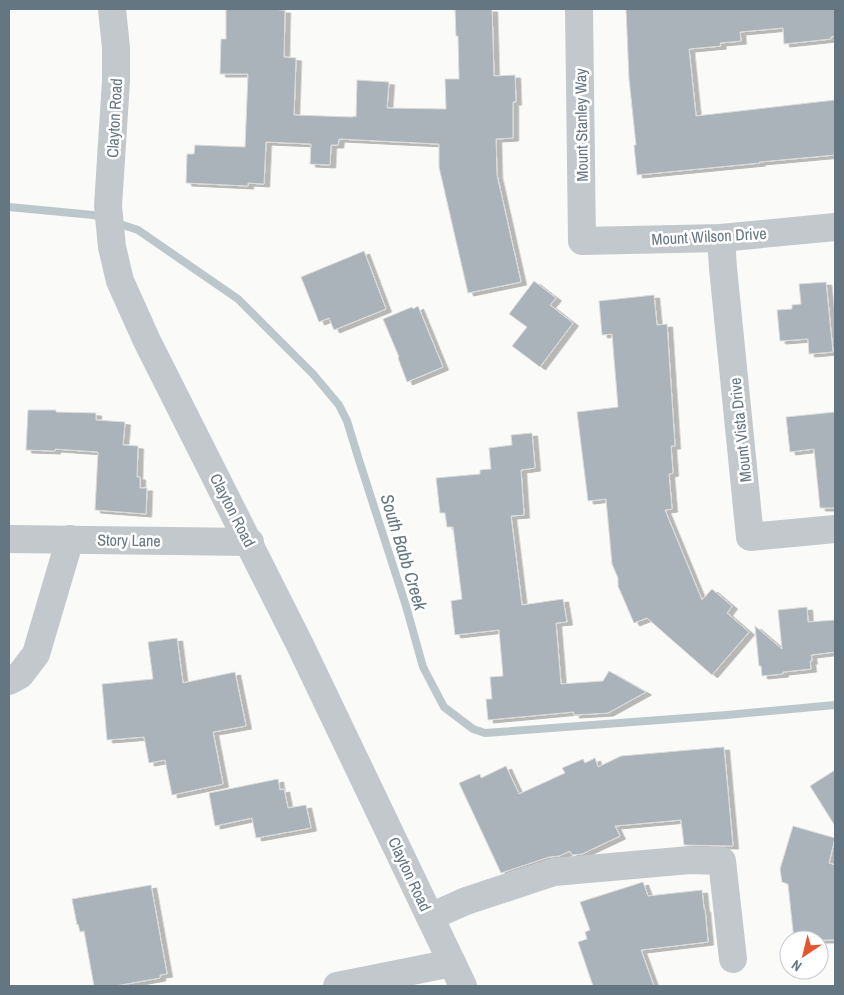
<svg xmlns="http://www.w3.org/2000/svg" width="844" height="995" font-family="'Archivo Narrow',sans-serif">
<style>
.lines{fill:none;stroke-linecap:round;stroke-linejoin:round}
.stream{stroke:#bbc7cb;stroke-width:8}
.building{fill:#aab3b9;stroke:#dcdcda;filter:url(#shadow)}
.minor{stroke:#c3c8cc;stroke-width:28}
.labels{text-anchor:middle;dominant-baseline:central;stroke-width:5;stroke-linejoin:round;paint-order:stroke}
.street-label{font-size:16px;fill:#657683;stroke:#fff}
.water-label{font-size:18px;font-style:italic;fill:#60757c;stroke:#fff}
</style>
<defs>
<filter id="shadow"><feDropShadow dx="5.5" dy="3" stdDeviation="0" flood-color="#0004"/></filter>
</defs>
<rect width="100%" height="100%" fill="#fafaf8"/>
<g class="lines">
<g class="stream">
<path d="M 9,207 L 93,215 L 103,218"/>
<path d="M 114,222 L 138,230 L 238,299 L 313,374 L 339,405 L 347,421 L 359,460 L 406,606 L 423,667 L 444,707 L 473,729 L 485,733 L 727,715 L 835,705"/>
</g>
</g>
<g class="building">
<path d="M 226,9 L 279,9 L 279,10 L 285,10 L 284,57 L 296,58 L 294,115 L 353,117 L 353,116 L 356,117 L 357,80 L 389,82 L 387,108 L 446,109 L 445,79 L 459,79 L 458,36 L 456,36 L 455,9 L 492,9 L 494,76 L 515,75 L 516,102 L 513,102 L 513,138 L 496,139 L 497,175 L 521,282 L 468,293 L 439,167 L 439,144 L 339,139 L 338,145 L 331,145 L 330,165 L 310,164 L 311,144 L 266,142 L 264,184 L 248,183 L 248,186 L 186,183 L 187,154 L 194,154 L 195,145 L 245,147 L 248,74 L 220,74 L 221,39 L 226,39 Z"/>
<path d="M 626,9 L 835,9 L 835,36 L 831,37 L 831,39 L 784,44 L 783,28 L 740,32 L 741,41 L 720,43 L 721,46 L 689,49 L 696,116 L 835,100 L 835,155 L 759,162 L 760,163 L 637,175 L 634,145 L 636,145 L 629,79 Z"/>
<path d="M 364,251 L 386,309 L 334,330 L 329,318 L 319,322 L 301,277 Z"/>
<path d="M 534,281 L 556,298 L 550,305 L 573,323 L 540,367 L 512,346 L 527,327 L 509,314 Z"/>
<path d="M 826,282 L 833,352 L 809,354 L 808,339 L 780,341 L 777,310 L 792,309 L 792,305 L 801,304 L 799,284 Z"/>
<path d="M 654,295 L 657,325 L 667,324 L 675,446 L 671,446 L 673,473 L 669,474 L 672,509 L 665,510 L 702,600 L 712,589 L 732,606 L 727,613 L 749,632 L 712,675 L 647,618 L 634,623 L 618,586 L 618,578 L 612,564 L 606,499 L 588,501 L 577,412 L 618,407 L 612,334 L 602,335 L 599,301 Z"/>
<path d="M 418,306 L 443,367 L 407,382 L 398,358 L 399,357 L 383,319 L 412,307 L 413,309 Z"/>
<path d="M 28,410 L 56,410 L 56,412 L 96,413 L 96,420 L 125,422 L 123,445 L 138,446 L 137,477 L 140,477 L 140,488 L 147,488 L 146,514 L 95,510 L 98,452 L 55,449 L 55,451 L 26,450 Z"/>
<path d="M 835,412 L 835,508 L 820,508 L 814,449 L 790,452 L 786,417 Z"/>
<path d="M 532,433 L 535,468 L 521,470 L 524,515 L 511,516 L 522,605 L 563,599 L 567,622 L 556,623 L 561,684 L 603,681 L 609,671 L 646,692 L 608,713 L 574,715 L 574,712 L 488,720 L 486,699 L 492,699 L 490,677 L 503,676 L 499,630 L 455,635 L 451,601 L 462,599 L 453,527 L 447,527 L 445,513 L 440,513 L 436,478 L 480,474 L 480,470 L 491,469 L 489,448 L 512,445 L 511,435 Z"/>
<path d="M 807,607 L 808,622 L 835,620 L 835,652 L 811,655 L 812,661 L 810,661 L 811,669 L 783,672 L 783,674 L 762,676 L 761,666 L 759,666 L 755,626 L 782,649 L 778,610 Z"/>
<path d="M 177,638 L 183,683 L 235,672 L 246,726 L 213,732 L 223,784 L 172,795 L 165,760 L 149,763 L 144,737 L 107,740 L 102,684 L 153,679 L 148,642 Z"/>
<path d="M 724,747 L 733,846 L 684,845 L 681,820 L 615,826 L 620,836 L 582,854 L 572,855 L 570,851 L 559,856 L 549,857 L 501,873 L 459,783 L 480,774 L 481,778 L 506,766 L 519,794 L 565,773 L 562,768 L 583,759 L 585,763 L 595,758 L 598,767 L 621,756 Z"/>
<path d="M 835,770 L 835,826 L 810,786 Z"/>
<path d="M 278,779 L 280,790 L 284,789 L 288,808 L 306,805 L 311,828 L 256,838 L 252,818 L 215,826 L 209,793 Z"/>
<path d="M 793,826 L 835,838 L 829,863 L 835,865 L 835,940 L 794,940 L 788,884 L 782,882 L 780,869 Z"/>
<path d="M 643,882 L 648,896 L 702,890 L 704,909 L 705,909 L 708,942 L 641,950 L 654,986 L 593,986 L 578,942 L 587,939 L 585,932 L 590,930 L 580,902 Z"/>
<path d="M 151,885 L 167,974 L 160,975 L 160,978 L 115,986 L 94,986 L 84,931 L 80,932 L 78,924 L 77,925 L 72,899 Z"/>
</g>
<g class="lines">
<g class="minor">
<path d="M 112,9 L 116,48 L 116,81 L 108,206 L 112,247 L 120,281 L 147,341 L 300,645 L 463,986"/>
<path d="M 579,9 L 582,241 L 721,238 L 835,227"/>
<path d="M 721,238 L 723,268 L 750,537 L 835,529"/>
<path d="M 9,539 L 250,542"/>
<path d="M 9,681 L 20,675 L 36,654 L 70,539"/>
<path d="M 430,917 L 466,901 L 554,872 L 690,860 L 722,861 L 733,959"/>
<path d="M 337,986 L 452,963"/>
</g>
</g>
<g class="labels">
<g class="street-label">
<text transform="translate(114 118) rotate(-87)">Clayton Road</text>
<text transform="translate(581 125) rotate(-91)">Mount Stanley Way</text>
<text transform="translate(709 236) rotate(-3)">Mount Wilson Drive</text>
<text transform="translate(740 430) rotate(-96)">Mount Vista Drive</text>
<text transform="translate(233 510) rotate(63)">Clayton Road</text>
<text transform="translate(129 540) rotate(1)">Story Lane</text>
<text transform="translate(410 874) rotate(65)">Clayton Road</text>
</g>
<g class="water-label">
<text transform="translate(404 552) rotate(73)">South Babb Creek</text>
</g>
</g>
<rect width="844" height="995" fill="none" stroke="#657683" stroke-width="20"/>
<g transform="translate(804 955) rotate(215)"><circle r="24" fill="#ffffff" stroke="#c1c8cd"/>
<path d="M0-4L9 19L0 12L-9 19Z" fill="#e4572e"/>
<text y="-8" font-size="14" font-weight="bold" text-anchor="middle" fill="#657683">N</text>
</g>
</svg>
